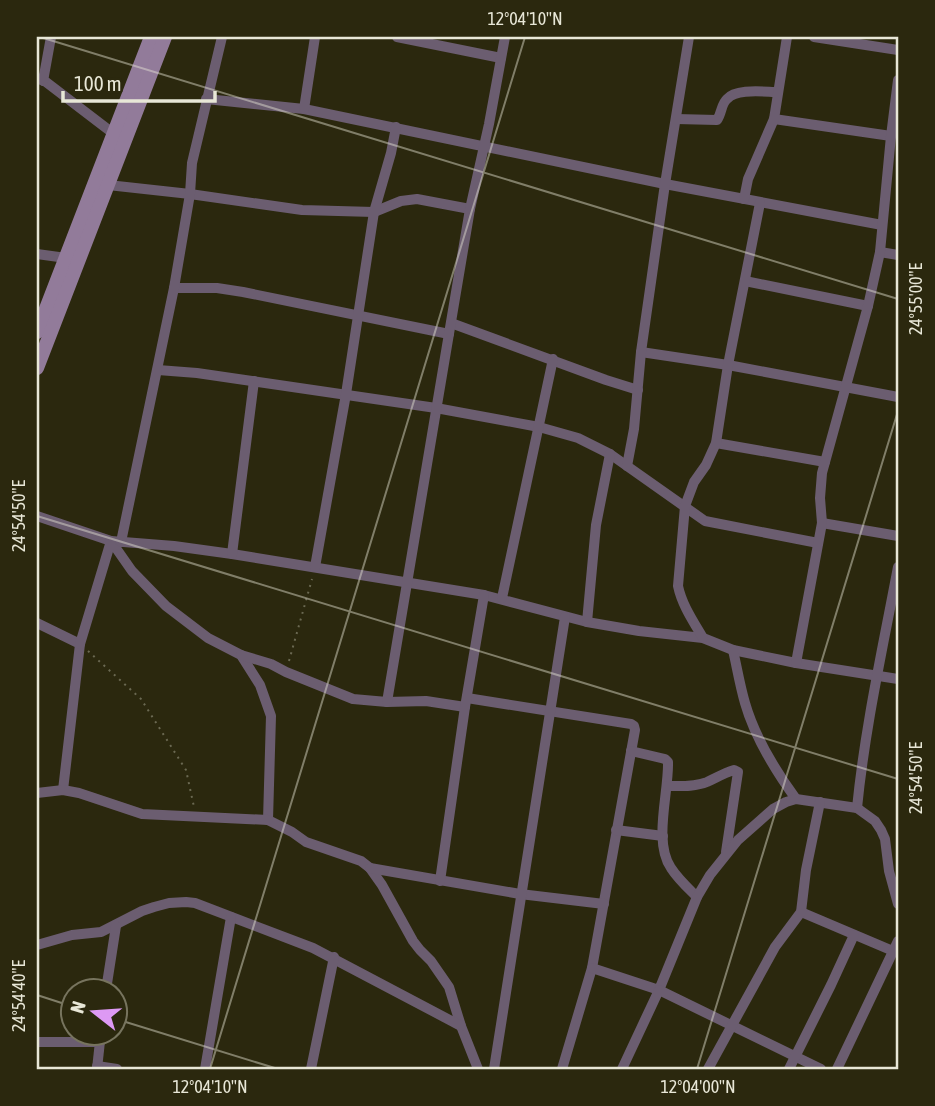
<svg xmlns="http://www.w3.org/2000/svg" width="935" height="1106" font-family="'Asap Condensed',sans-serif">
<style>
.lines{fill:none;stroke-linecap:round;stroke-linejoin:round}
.path{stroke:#6b6952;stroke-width:2;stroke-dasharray:2 5;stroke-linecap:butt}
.street{stroke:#6b5d70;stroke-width:10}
.secondary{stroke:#927b9a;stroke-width:14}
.ticks{fill:none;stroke:#e8e7d7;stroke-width:2;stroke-opacity:0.45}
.neatline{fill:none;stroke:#e8e7d7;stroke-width:2.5}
.ticks-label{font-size:18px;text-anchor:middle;fill:#e8e7d7}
</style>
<rect width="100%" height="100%" fill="#2b280e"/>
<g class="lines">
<g class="path">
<path d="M 88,651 L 141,699 L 186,770 L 194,807"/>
<path d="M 289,661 L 312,579"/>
</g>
<g class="street">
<path d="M 397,37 L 501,58"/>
<path d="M 814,37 L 898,50"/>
<path d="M 37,78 L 46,82 L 114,134"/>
<path d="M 43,81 L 51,37"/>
<path d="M 206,99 L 304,109 L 665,184 L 882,225"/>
<path d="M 304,109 L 315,37"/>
<path d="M 676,119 L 717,120 C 722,113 721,104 727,99 C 736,88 765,92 778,92"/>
<path d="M 774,119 L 891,136"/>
<path d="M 108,185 L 190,194 L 302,210 L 374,212 L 401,201 L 417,199 L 470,209"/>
<path d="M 744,199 L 748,179 L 774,119 L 787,37"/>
<path d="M 880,252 L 898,255"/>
<path d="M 37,254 L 66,258"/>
<path d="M 745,281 L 868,306"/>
<path d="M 174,288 L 217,288 L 243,292 L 449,334"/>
<path d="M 451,323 L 606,380 L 638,390"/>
<path d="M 641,352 L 728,365 L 898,397"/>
<path d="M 158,370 L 197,373 L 436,408 L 539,427 L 578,438 L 610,454 L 705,521 L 818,543"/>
<path d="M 716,443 L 825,462"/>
<path d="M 627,466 L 634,429 L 641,352 L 665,184 L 689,37"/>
<path d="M 37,516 L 111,541 L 174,546 L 232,554 L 484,595 L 587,622 L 639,631 L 703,638 L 733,650 L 796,663 L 898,679"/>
<path d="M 822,523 L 898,536"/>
<path d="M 111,541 L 132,571 L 166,606 L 208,638 L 241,655 L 260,685 L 271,716 L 268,820 L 292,832 L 306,842 L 361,861 L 370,868 L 382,885 L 413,941 L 420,950 L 431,961 L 449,987 L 461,1026 L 478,1069"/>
<path d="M 121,542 L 174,288 L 190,194 L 192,163 L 222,37"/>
<path d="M 232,554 L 254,381"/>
<path d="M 315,567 L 346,394 L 374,212 L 391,153 L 396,127"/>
<path d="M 502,598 L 553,359"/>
<path d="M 587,622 L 596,525 L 610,454"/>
<path d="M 37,623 L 80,644 L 63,790"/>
<path d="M 703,638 C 693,621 682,605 678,586 L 685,506 L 694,482 L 706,465 L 716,443 L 728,365 L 760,203"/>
<path d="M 80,644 L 111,541"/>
<path d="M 733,650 C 737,668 740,686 745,703 C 755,738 775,770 796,799"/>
<path d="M 241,655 L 271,664 L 286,672 L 353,699 L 387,702 L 426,701 L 465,707"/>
<path d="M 796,663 L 822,523 L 820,498 L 822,473 L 868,306 L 880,252 L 891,136 L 898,80"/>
<path d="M 467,698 L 631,724 L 634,726 L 635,730 L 592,968 L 562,1069"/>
<path d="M 387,702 L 470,209 L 489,124 L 505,37"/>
<path d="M 631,751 L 665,759 L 668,762 C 669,792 653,842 671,868 C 678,879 688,888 697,897"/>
<path d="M 667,786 C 680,786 695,787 707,782 C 716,778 724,773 734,770 L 738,772 L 726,852"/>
<path d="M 37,793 L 63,790 L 79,793 L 142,814 L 268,820"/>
<path d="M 857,808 C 865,727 883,647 898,567"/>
<path d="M 616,830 L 663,836"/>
<path d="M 370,868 L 520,894 L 604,904"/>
<path d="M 440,881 L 465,707 L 484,595"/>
<path d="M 801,912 L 893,951"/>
<path d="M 37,945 L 72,935 L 101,932 L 142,911 L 154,907 L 169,903 L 186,902 L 195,903 L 313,948 L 461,1026"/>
<path d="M 592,968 L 659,990 L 697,897 L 710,875 L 738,840 L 773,809 L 786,802 L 796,799 L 857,808 L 875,821 L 881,830 L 885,839 L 889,871 L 898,904"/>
<path d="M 106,990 L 116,926"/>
<path d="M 37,1042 L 100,1042"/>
<path d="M 97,1066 L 117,1069"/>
<path d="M 97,1069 L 101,1032"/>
<path d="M 205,1069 L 231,917"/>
<path d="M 311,1069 L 334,957"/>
<path d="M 494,1069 L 565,617"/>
<path d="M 622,1069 L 659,990 L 821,1069"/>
<path d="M 708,1069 L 775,947 L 801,912 L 806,870 L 820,802"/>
<path d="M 789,1069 L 831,985 L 854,935"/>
<path d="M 837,1069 L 898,941"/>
</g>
<g class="secondary">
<path d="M 37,332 L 151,37"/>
<path d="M 37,368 L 165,37"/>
</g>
</g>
<path class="ticks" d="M 40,37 L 898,299M 37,40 L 38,37M 37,516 L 898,779M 37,995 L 74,1007M 116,1019 L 278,1069M 210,1069 L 525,37M 697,1069 L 898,411"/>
<rect width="935" height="1106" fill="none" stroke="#2b280e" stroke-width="77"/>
<g transform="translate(94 1012) rotate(287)"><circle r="33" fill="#2b280e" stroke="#77745e" stroke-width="2"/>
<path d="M0-5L12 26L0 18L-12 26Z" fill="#dd99f4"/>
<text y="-10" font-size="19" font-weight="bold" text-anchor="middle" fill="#e8e7d7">N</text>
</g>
<path d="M63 91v10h152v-10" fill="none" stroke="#e8e7d7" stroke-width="3.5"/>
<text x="74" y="91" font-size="21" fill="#e8e7d7" stroke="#2b280e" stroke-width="5" paint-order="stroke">100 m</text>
<rect x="38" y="38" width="859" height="1030" class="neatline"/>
<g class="ticks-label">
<text x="525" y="25">12°04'10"N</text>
<text transform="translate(916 299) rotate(-90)" y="6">24°55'00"E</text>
<text transform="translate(19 516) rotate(-90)" y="6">24°54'50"E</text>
<text transform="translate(916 778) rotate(-90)" y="6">24°54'50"E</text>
<text transform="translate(19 996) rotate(-90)" y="6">24°54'40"E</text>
<text x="210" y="1093">12°04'10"N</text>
<text x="698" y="1093">12°04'00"N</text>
</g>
</svg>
